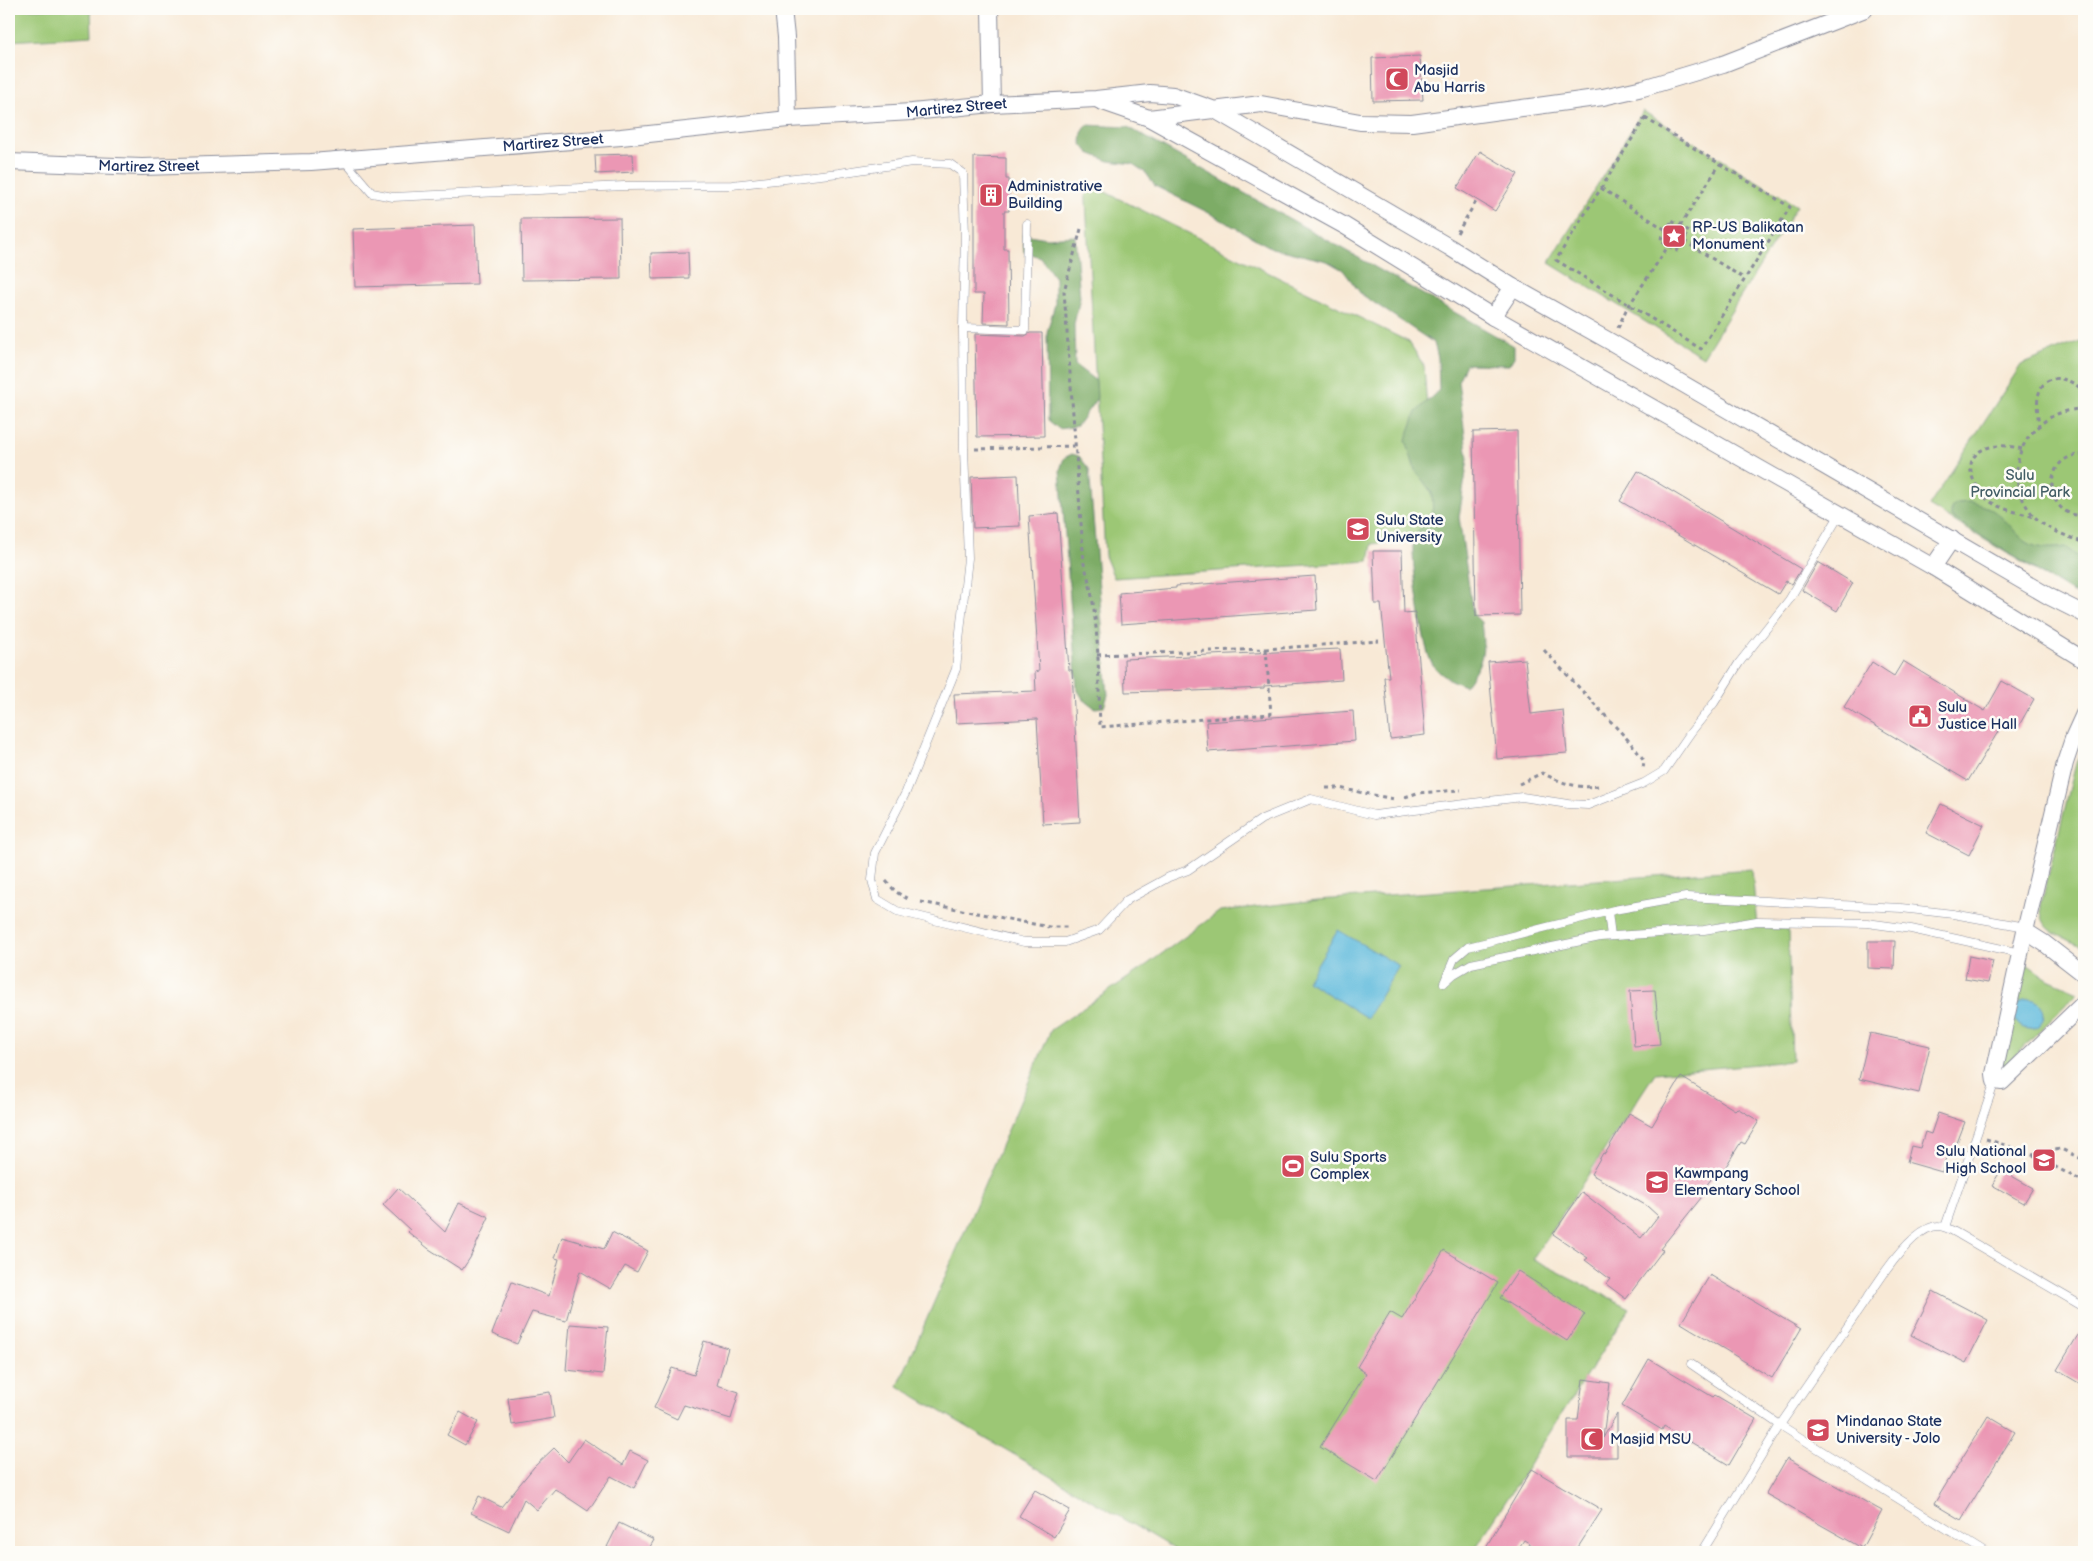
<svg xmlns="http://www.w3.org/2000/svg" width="2093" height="1561" font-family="'Balsamiq Sans',sans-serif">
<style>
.green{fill:#9cc774;stroke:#5c7b69}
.forest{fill:#7dac66;stroke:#4c6e62}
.water{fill:#5ebadc;stroke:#3c749d}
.building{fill:#eb97b4}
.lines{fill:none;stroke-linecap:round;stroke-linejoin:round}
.service-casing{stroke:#8a8c9a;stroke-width:9}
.minor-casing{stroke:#8a8c9a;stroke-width:18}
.path{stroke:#8a8c9a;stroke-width:3;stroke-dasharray:4 4;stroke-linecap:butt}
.service{stroke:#fff;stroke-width:8}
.minor{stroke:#fff;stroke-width:16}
.labels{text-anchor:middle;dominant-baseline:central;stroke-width:5;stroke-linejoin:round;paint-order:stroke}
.poi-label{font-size:15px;fill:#1b2f5e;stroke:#fdfcf7;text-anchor:start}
.street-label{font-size:15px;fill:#1b2f5e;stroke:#fdfcf7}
.park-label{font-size:15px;fill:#425d65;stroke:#fdfcf7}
</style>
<rect width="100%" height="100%" fill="#fdfcf7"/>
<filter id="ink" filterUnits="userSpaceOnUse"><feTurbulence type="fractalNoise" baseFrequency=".02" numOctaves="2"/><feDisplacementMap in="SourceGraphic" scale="10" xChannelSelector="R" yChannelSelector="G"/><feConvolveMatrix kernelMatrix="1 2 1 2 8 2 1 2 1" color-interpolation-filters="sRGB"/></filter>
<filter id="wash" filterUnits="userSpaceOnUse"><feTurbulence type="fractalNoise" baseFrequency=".0096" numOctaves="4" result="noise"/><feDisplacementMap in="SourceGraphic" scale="20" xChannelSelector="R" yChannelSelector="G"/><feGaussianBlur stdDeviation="1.12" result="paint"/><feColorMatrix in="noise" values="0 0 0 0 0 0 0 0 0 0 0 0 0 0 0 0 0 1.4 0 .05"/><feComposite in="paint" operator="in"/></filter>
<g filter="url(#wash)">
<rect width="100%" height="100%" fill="#f8e9d6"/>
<g class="green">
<path d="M 9,9 L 91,9 L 92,36 L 9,41 Z"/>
<path d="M 1643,111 L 1797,206 L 1703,357 L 1549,263 Z"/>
<path d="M 1085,182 L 1409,342 L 1424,366 L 1436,536 L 1372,544 L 1369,561 L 1114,578 L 1105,556 Z"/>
<path d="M 2080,341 L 2084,343 L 2084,600 L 1929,506 L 2021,365 Z"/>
<path d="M 2084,742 L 2084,947 C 2063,936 2039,933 2041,905 L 2076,763 Z"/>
<path d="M 1752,869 L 1757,927 L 1788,929 L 1792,1061 L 1655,1073 L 1533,1259 L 1630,1308 L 1473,1552 L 1179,1552 L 898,1386 L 1051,1030 L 1141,969 L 1220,911 L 1318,900 Z"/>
<path d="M 2021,960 L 2048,979 L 2078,992 L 1997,1075 Z"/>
</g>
<g class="forest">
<path d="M 1087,125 L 1128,127 L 1514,346 L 1514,357 L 1509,365 L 1466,364 L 1458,381 L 1468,459 L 1459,517 L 1473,614 L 1481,622 C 1485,653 1484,661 1465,686 C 1451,681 1436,674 1430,659 C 1423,645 1409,551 1414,537 C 1417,530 1428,523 1433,518 L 1432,493 L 1415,470 L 1406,440 L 1416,412 L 1439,390 L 1438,358 L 1434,343 L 1361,294 L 1343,270 L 1327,261 L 1272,248 L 1209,213 L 1155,186 L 1146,173 L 1133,164 L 1109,161 L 1089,153 L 1081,143 L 1082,133 Z"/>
<path d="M 1023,234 L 1047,238 L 1075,236 L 1080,298 L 1074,324 L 1075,365 L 1096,381 L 1097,398 L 1077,426 L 1059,429 L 1048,420 L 1047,332 L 1055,304 L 1055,278 L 1040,257 L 1024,252 Z"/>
<path d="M 1072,454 L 1079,456 L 1089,469 L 1108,695 L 1104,707 L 1095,708 L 1083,699 L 1077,689 L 1060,470 L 1064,458 Z"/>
<path d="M 1970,502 C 1976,504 1983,505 1989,508 C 2022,528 2016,554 2065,547 L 2084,561 L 2084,600 L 1951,517 L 1951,508 L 1957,503 Z"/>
</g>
<g class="water">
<path d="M 1338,930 L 1399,966 L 1367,1018 L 1307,981 Z"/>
<circle cx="2029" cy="1014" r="15"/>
</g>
<g id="blocks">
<g class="building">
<path d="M 1420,56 L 1423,100 L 1373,101 L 1372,58 Z"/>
<path d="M 1480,151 L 1518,174 L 1495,211 L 1457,188 Z"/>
<path d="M 633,154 L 634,172 L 596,174 L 595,155 Z"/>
<path d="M 974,157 L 1006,158 L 1006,179 L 1009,179 L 1009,211 L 1004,211 L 1004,249 L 1008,249 L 1009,324 L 983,323 L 984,294 L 974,294 Z"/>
<path d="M 620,218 L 621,279 L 522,280 L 521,219 Z"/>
<path d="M 475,225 L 477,284 L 355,287 L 353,229 Z"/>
<path d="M 688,252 L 689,278 L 652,279 L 651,253 Z"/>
<path d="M 1030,333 L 1042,333 L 1044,436 L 977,437 L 975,334 L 1025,336 Z"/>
<path d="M 1517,431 L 1520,615 L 1476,616 L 1473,432 Z"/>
<path d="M 1638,471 L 1801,569 L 1792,584 L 1786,581 L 1778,594 L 1620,501 Z"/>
<path d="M 1018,475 L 1020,526 L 973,528 L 971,477 Z"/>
<path d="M 1058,513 L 1069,670 L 1072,670 L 1080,822 L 1043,824 L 1037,719 L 956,723 L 954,694 L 1036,691 L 1035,672 L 1039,671 L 1029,516 Z"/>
<path d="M 1373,551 L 1402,551 L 1404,613 L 1415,612 L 1425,735 L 1390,739 L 1384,677 L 1389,677 L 1381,604 L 1375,604 Z"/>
<path d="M 1818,562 L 1853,583 L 1837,611 L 1802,590 Z"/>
<path d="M 1315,576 L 1317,610 L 1121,624 L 1119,593 L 1176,588 L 1176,586 Z"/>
<path d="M 1340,649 L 1342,680 L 1264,686 L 1264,688 L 1193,691 L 1192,690 L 1125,692 L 1124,659 Z"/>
<path d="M 1525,659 L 1531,714 L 1563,710 L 1567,753 L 1497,759 L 1488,662 Z"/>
<path d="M 1903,661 L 1985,711 L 2002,681 L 2034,699 L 2017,729 L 2004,722 L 1968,781 L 1844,707 L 1872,662 L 1894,676 Z"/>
<path d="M 1353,711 L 1355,741 L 1208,752 L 1206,722 Z"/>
<path d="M 1941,804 L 1984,825 L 1969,855 L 1926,833 Z"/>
<path d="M 1868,941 L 1895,941 L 1894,969 L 1868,968 Z"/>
<path d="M 1969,956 L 1993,961 L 1988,983 L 1965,979 Z"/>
<path d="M 1655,990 L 1660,1044 L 1634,1046 L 1630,991 Z"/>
<path d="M 1870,1033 L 1930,1046 L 1919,1093 L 1859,1079 Z"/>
<path d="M 1681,1077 L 1735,1110 L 1737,1108 L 1759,1121 L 1745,1144 L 1741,1142 L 1723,1171 L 1719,1169 L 1702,1191 L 1705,1193 L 1660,1249 L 1663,1250 L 1626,1299 L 1606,1284 L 1610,1279 L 1585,1260 L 1588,1258 L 1553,1234 L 1582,1192 L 1641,1238 L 1658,1216 L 1647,1206 L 1591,1174 L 1603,1153 L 1605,1154 L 1629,1113 L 1652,1126 Z"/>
<path d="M 1938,1113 L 1965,1122 L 1952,1156 L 1947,1154 L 1942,1172 L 1907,1162 L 1911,1146 L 1920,1148 L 1925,1132 L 1931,1134 Z"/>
<path d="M 2001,1170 L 2033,1188 L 2024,1203 L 1992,1185 Z"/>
<path d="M 398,1188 L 445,1232 L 459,1203 L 489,1217 L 470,1258 L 462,1270 L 429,1249 L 408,1232 L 410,1230 L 383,1205 Z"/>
<path d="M 612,1232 L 648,1251 L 637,1272 L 625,1266 L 611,1289 L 580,1271 L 566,1321 L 532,1312 L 517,1344 L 492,1334 L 512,1282 L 549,1296 L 559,1259 L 555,1258 L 562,1237 L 604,1249 Z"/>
<path d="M 1444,1250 L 1498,1283 L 1377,1481 L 1320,1447 L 1366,1373 L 1357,1367 L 1390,1312 L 1402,1319 Z"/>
<path d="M 1518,1271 L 1585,1314 L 1567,1341 L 1500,1298 Z"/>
<path d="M 1710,1275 L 1801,1329 L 1772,1378 L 1681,1323 Z"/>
<path d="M 1933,1291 L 1988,1320 L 1966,1363 L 1911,1335 Z"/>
<path d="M 570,1324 L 608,1327 L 603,1374 L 566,1370 Z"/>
<path d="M 2084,1325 L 2084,1386 L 2057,1370 Z"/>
<path d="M 704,1341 L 728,1348 L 717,1385 L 739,1392 L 731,1419 L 684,1405 L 677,1419 L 654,1408 L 672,1368 L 694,1375 Z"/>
<path d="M 1649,1359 L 1713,1397 L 1715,1395 L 1756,1419 L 1729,1465 L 1664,1426 L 1662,1430 L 1622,1406 Z"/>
<path d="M 1583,1379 L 1610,1383 L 1603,1438 L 1617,1414 L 1617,1457 L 1568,1457 L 1568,1420 L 1578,1420 Z"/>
<path d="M 550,1392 L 554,1418 L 512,1425 L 508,1398 Z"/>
<path d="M 460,1412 L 478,1422 L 465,1445 L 447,1435 Z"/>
<path d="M 1988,1416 L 2015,1432 L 1961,1520 L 1934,1504 Z"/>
<path d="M 584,1439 L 623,1465 L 630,1451 L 648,1460 L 634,1488 L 611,1476 L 588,1511 L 555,1489 L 537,1510 L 524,1499 L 509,1531 L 471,1513 L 479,1496 L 501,1507 L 534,1467 L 554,1448 L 568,1462 Z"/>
<path d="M 1787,1458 L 1882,1511 L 1862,1548 L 1766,1494 Z"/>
<path d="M 1532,1469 L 1602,1510 L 1575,1552 L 1543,1552 L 1524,1540 L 1516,1552 L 1483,1552 Z"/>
<path d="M 1035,1490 L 1070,1510 L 1054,1537 L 1019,1516 Z"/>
<path d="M 619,1523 L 654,1540 L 647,1552 L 617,1552 L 607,1547 Z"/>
</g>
</g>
</g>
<g filter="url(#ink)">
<use href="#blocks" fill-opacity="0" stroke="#8a8c9a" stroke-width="1"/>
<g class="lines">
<g class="service-casing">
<g id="service">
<path d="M 344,160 L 372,193 L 393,197 L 624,186 L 732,185 L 839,173 L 912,162 L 950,164 L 963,173 L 965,236 L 963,328 L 1025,330 L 1027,224"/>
<path d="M 963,328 L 964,449 L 968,558 L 956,669 L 906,792 L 875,853 L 872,880 L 877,899 L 897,911 L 1024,942 L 1065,942 L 1099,930 L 1127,900 L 1169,877 L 1188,870 L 1262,819 L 1311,799 L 1374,815 L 1522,797 L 1568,804 L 1588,805 L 1644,783 L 1664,771 L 1691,732 L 1714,703 L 1739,663 L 1789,600 L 1840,514"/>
<path d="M 1608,912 L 1611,936"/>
<path d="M 1445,982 L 1454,974 L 1471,964 L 1600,937 L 1704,930 L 1757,921 L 1867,923 L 1911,929 L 2020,953"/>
<path d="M 1444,983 L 1454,959 L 1468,947 L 1614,910 L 1686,897 L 1901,908 L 1953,914 L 2026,927"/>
<path d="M 1945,1227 L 1995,1081"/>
<path d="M 1691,1364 L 1780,1425 L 1984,1552"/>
<path d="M 1702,1552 L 1780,1425 L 1885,1272 C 1895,1258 1919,1226 1938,1226 C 1946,1226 1953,1231 1960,1235 L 2084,1307"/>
</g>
</g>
<g class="minor-casing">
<g id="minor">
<path d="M 783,9 L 786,37 L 788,119"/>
<path d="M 990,9 L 992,104"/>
<path d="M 1100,101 L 1149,118 L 1345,226 L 1493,317 L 1933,567 L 2084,660"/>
<path d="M 1149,118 L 1261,104 L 1360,122 L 1412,123 L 1603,97 L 1643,88 L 1723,64 L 1865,9"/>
<path id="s1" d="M 9,162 L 142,167 L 311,162 L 621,137 L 788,119 L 912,112 L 992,104 L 1096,99 L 1150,93 L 1173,95 L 1215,110 L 1449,247 L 1513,287 L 1611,342 L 2050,597 L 2084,614"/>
<path d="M 1493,317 L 1513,287"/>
<path d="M 1933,567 L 1952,539"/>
<path d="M 2084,714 L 2074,736 L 2065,763 L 2025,931 L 2044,943 L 2084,974"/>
<path d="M 2025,931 L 1994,1074 L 1995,1081 L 2002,1082 L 2084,1003"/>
</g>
</g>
<g class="path">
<path d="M 1645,118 L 1790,207 L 1701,349 L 1556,260 Z"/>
<path d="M 1601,188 L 1666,230"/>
<path d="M 1672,221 L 1689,232 L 1677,251 L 1660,240 Z"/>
<path d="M 1680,226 L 1720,164"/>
<path d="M 1081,229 L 1064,291 L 1084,564 C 1100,612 1098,676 1100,727 L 1271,714 L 1266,649"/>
<path d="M 1457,233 L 1477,200"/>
<path d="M 1684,241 L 1745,279"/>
<path d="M 1618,328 L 1626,310 L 1669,245"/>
<path d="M 2084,408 C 2073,410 2061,411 2051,417 C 2014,439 2005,483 2034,516 C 2046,530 2068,536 2084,543"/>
<path d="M 2039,427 C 2038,415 2035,400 2041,388 C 2050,370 2075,381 2084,392"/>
<path d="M 975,449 L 1074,446"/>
<path d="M 2022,449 C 1981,437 1952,460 1985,497 C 1995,509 2019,512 2034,517"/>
<path d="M 2084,455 C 2041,452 2042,519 2084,515"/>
<path d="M 1544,650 L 1629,741 L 1644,760 L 1643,770"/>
<path d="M 1097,655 L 1266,649 L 1379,641"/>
<path d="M 1519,784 L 1542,773 C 1560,782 1577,789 1598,786"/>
<path d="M 1326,788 L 1339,788 L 1394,799"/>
<path d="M 1405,797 L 1417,793 L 1461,790"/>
<path d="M 886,881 L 896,892 L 908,899"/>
<path d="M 921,902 L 1049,927 L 1067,927"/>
<path d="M 1986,1139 L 2032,1154 L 2061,1149 L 2084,1160"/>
<path d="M 2033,1155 L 2084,1182"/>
</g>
<use href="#service" class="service"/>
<use href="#minor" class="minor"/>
</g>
</g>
<defs>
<g id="mosque-square" transform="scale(1.25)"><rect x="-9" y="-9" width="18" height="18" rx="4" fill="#d1495b" stroke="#fdfcf7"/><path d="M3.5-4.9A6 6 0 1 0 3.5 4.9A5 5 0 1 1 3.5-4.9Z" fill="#fff"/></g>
<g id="building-square" transform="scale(1.25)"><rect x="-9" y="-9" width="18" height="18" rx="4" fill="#d1495b" stroke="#fdfcf7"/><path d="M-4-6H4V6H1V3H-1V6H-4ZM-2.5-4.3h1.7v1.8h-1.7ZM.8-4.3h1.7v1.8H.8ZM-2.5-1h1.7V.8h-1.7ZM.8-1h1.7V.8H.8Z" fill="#fff"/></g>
<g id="sight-square" transform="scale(1.25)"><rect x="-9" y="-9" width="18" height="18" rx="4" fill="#d1495b" stroke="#fdfcf7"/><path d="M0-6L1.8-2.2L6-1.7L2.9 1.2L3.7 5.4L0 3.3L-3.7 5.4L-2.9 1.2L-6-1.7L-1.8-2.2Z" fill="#fff"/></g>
<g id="university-square" transform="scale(1.25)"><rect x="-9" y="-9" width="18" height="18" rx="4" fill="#d1495b" stroke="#fdfcf7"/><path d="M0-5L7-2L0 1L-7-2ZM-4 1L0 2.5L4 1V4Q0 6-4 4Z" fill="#fff"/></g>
<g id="civic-square" transform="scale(1.25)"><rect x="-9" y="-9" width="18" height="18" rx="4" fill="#d1495b" stroke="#fdfcf7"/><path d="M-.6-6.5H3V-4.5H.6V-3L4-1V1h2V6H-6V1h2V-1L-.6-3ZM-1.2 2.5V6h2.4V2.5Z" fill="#fff"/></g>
<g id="school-square" transform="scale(1.25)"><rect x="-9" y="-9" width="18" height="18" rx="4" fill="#d1495b" stroke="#fdfcf7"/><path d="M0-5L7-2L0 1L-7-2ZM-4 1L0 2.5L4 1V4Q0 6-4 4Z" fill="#fff"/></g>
<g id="stadium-square" transform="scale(1.25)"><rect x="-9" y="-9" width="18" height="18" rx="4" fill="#d1495b" stroke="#fdfcf7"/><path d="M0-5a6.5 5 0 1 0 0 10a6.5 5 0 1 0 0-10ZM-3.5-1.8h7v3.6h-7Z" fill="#fff"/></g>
</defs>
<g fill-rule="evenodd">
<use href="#mosque-square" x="1397" y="79"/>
<use href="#building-square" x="991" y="195"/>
<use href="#sight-square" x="1674" y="236"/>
<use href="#university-square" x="1358" y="529"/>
<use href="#civic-square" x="1920" y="716"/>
<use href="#school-square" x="2044" y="1160"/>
<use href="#stadium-square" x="1293" y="1166"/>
<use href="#school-square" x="1657" y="1182"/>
<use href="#university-square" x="1818" y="1430"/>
<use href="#mosque-square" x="1592" y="1439"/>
</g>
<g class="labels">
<g class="poi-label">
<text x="1414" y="70">Masjid<tspan x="1414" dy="17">Abu Harris</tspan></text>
<text x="1008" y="186">Administrative<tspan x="1008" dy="17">Building</tspan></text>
<text x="1692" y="227">RP-US Balikatan<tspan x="1692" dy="17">Monument</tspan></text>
<text x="1376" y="520">Sulu State<tspan x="1376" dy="17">University</tspan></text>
<text x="1938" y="707">Sulu<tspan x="1938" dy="17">Justice Hall</tspan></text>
<text x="2026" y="1151" text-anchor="end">Sulu National<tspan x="2026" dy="17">High School</tspan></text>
<text x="1310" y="1157">Sulu Sports<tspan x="1310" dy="17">Complex</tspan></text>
<text x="1674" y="1173">Kawmpang<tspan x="1674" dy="17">Elementary School</tspan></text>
<text x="1836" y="1421">Mindanao State<tspan x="1836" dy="17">University - Jolo</tspan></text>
<text x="1610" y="1439">Masjid MSU</text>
</g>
<g class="street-label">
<text stroke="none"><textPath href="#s1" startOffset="950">Martirez Street</textPath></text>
<text stroke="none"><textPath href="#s1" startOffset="545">Martirez Street</textPath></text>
<text stroke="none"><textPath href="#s1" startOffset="140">Martirez Street</textPath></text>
</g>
<g class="park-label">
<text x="2020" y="475">Sulu<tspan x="2020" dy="17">Provincial Park</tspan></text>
</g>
</g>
<rect width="2093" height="1561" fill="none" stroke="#fdfcf7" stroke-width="30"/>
</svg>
